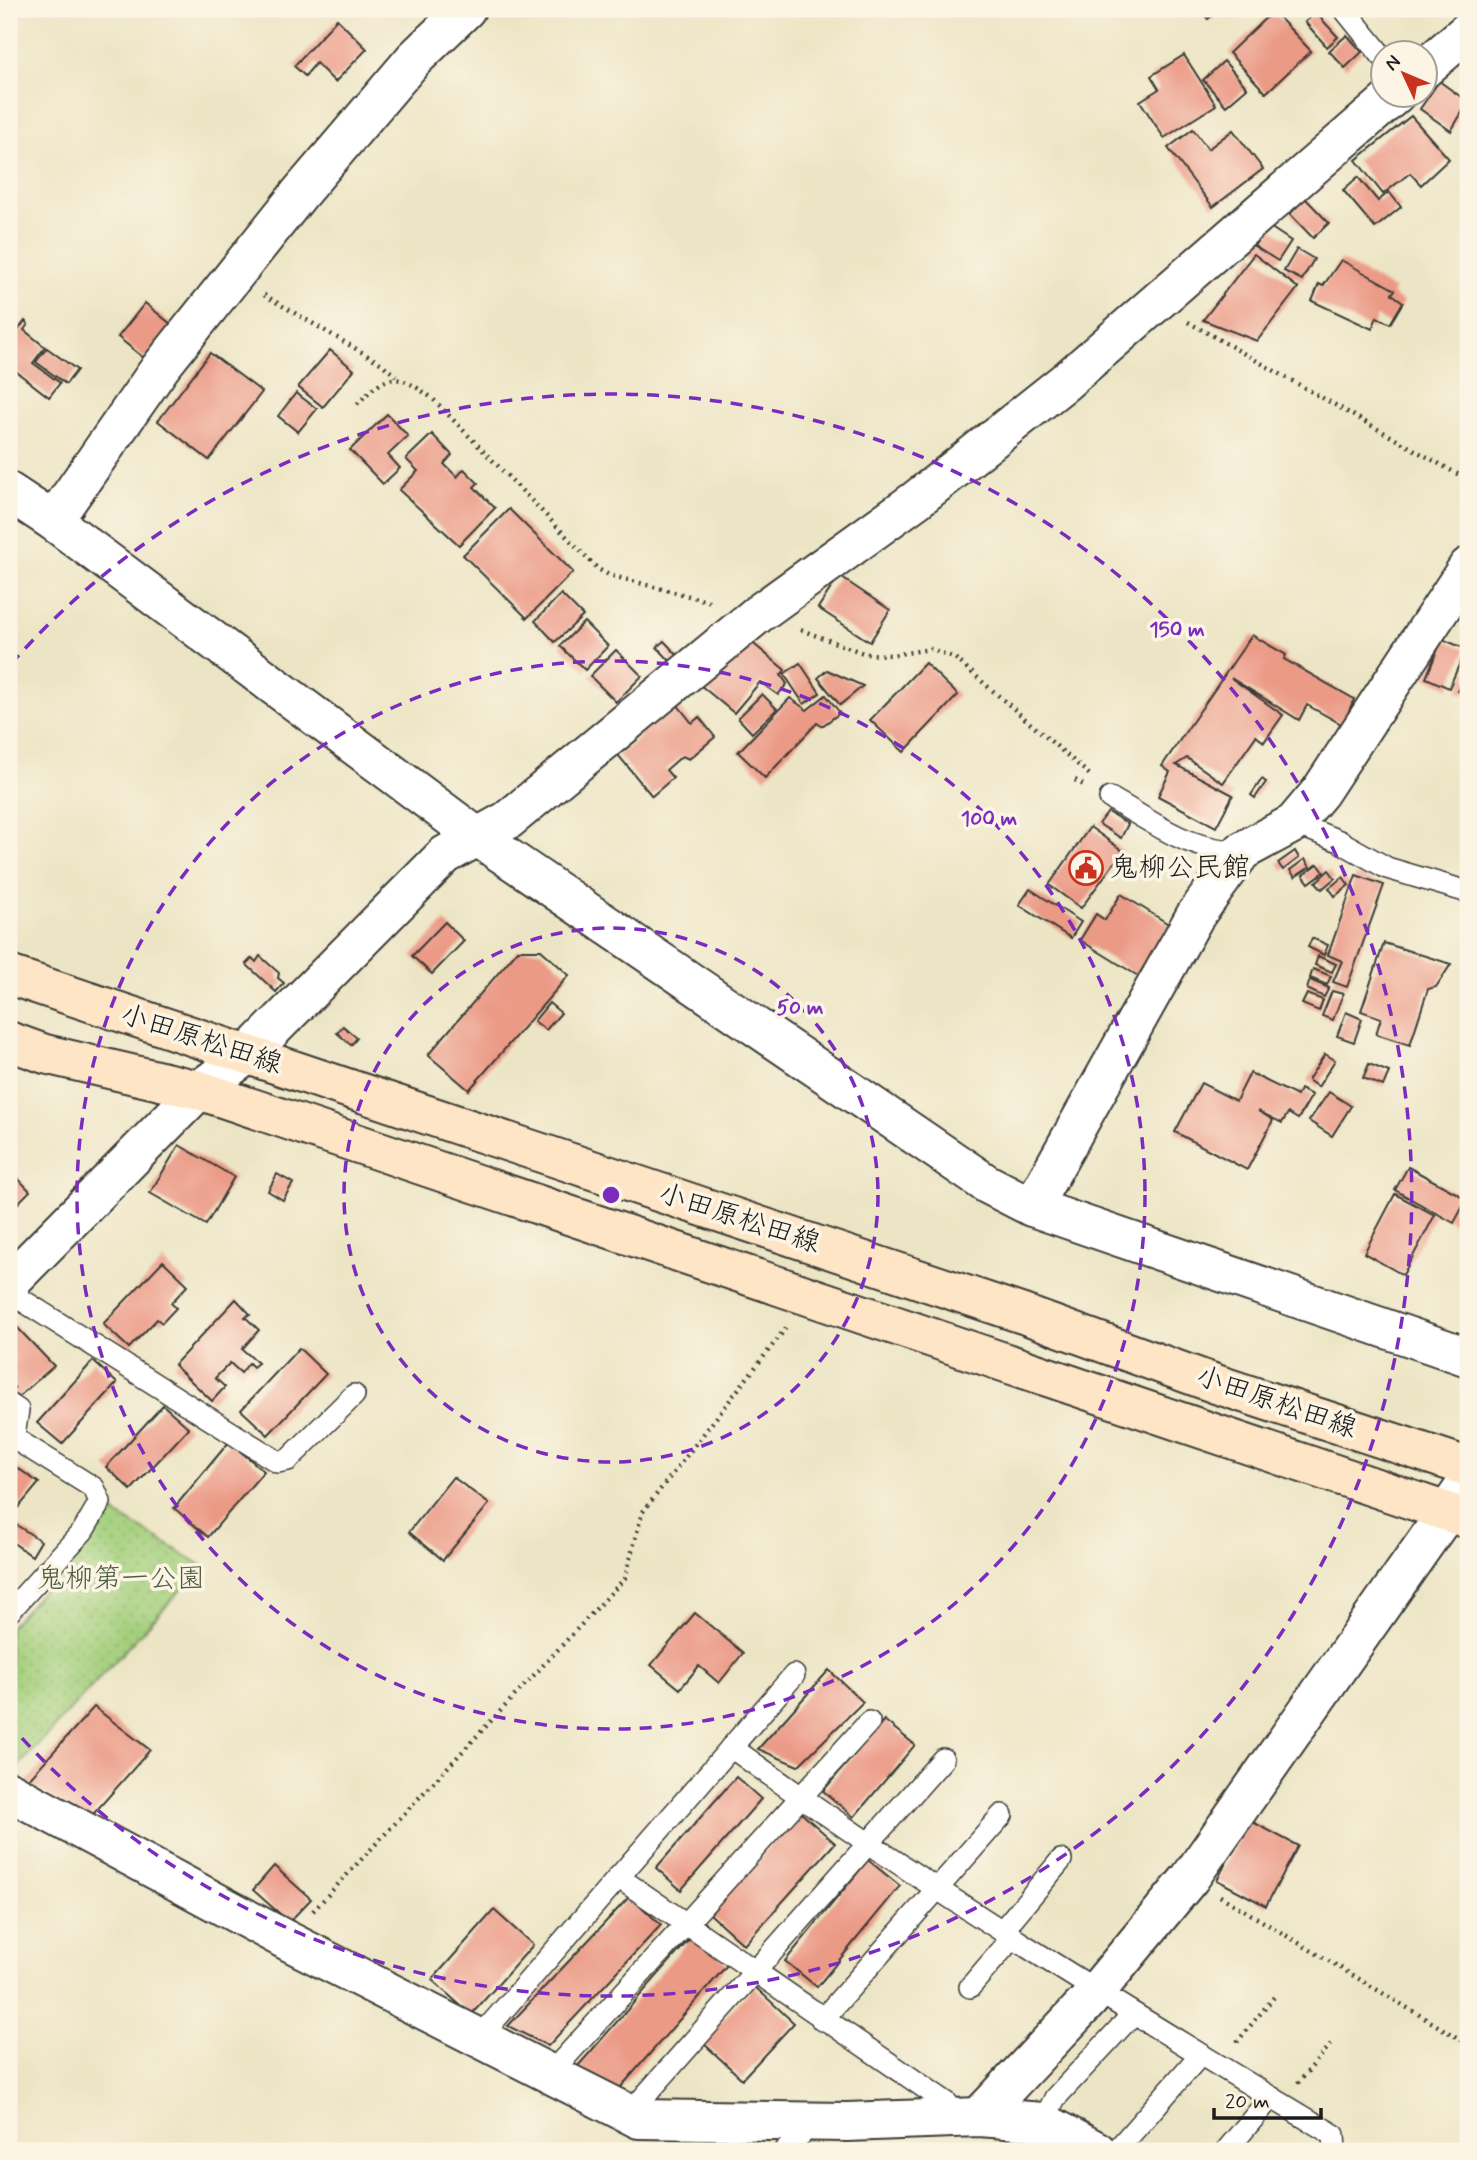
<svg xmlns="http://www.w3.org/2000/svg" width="1477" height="2160" font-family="Mynerve,'Klee One',sans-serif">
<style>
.green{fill:url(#green-dots);stroke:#60764c;stroke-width:2}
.building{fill:#eb9a86}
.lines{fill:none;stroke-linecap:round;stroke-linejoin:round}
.lane-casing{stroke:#3b3a35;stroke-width:24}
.street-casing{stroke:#3b3a35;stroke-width:42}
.secondary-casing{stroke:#3b3a35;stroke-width:42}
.path{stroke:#3b3a35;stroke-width:4.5;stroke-dasharray:2 5;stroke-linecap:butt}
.lane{stroke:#fff;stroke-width:21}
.street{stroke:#fff;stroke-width:38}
.secondary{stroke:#fde5c5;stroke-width:38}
.ring{fill:none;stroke:#7b2cbf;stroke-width:3.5;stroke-dasharray:12 9}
.labels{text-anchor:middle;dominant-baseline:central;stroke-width:7;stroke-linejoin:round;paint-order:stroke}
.poi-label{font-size:28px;fill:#1c1c1c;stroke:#fcf5e5;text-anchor:start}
.street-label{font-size:28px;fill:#1c1c1c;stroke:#fcf5e5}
.park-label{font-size:28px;fill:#4b5b3e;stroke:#fcf5e5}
.centre{fill:#7b2cbf;stroke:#fcf5e5;stroke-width:3.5}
.ring-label{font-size:21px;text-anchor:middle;font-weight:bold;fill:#7b2cbf;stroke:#fcf5e5;stroke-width:7;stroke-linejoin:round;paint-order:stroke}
</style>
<defs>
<pattern id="green-dots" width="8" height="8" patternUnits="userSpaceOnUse" patternTransform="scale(1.75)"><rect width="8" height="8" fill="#a3cf7c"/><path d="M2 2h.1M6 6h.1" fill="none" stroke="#8cb16b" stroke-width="1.8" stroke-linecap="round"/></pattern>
</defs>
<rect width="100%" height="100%" fill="#fcf5e5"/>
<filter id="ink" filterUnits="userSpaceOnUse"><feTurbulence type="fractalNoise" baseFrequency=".0143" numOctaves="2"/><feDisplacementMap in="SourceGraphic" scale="14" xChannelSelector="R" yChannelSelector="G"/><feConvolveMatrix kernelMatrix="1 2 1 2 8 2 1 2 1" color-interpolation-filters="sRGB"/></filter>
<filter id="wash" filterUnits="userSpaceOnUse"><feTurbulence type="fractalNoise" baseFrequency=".00686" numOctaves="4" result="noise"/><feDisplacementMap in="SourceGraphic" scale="28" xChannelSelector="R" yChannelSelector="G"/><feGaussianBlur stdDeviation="1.57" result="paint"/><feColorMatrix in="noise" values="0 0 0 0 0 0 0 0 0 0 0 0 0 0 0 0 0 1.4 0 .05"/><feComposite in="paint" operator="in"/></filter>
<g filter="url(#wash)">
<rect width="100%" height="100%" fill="#ece5c5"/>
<path class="green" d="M 113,1512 L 203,1566 L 10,1775 L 9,1628 Z"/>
<g id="blocks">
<g class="building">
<path d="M 1200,9 L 1220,9 L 1208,19 Z"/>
<path d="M 1273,11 L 1311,51 L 1266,93 L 1229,53 Z"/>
<path d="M 1316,13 L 1338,37 L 1327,47 L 1305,22 Z"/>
<path d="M 337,19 L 367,49 L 335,82 L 316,63 L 305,76 L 294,66 Z"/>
<path d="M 1347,35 L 1362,52 L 1345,68 L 1329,51 Z"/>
<path d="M 1184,55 L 1216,105 L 1164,138 L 1140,101 L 1159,89 L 1151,76 Z"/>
<path d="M 1224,61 L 1247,88 L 1226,106 L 1203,80 Z"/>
<path d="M 1439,81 L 1468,102 L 1451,131 L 1420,109 Z"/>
<path d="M 1411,116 L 1449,159 L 1421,185 L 1410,173 L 1383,194 L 1356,160 Z"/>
<path d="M 1193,129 L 1208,149 L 1233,130 L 1263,169 L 1213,207 L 1168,148 Z"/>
<path d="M 1358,177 L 1378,201 L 1389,192 L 1401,207 L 1375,228 L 1343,190 Z"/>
<path d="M 1305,198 L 1329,223 L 1313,238 L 1290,214 Z"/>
<path d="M 1267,225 L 1291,241 L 1278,261 L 1254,246 Z"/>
<path d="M 1297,249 L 1314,259 L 1302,280 L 1284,271 Z"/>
<path d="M 1254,254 L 1298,288 L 1257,341 L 1203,320 Z"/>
<path d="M 1341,260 L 1395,290 L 1392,294 L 1403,302 L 1390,324 L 1377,317 L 1372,329 L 1312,301 L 1319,284 L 1323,286 Z"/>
<path d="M 145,303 L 172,325 L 145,359 L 118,337 Z"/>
<path d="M 25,321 L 28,324 L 24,330 L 45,347 L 33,363 L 60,383 L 49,397 L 9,366 L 9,342 Z"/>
<path d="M 47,348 L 77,370 L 66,384 L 36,362 Z"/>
<path d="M 330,350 L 354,370 L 323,407 L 298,387 Z"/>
<path d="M 210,353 L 262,392 L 209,460 L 158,421 Z"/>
<path d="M 296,393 L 317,409 L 298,432 L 278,416 Z"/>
<path d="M 387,414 L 408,436 L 388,455 L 400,468 L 383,484 L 350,450 Z"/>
<path d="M 432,434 L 452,455 L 444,464 L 457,477 L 464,469 L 478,483 L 474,487 L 495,508 L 459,545 L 399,490 L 418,471 L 406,459 Z"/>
<path d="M 509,509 L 573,572 L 527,618 L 463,555 Z"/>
<path d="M 839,576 L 890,610 L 870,642 L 818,608 Z"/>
<path d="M 561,594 L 583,616 L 555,642 L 535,621 Z"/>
<path d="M 584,622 L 608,646 L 585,670 L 560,646 Z"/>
<path d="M 743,635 L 785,670 L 781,675 L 787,684 L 778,695 L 760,682 L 734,713 L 700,685 Z"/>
<path d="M 1252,635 L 1286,655 L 1284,659 L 1354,699 L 1343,725 L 1307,705 L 1299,720 L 1231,678 L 1283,715 L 1264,742 L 1256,736 L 1223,783 L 1187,758 L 1176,765 L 1233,795 L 1216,827 L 1158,796 L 1170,772 L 1162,766 Z"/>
<path d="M 1442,639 L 1466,649 L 1449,688 L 1426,678 Z"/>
<path d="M 664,641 L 680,658 L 673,664 L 657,647 Z"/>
<path d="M 616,650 L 642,676 L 616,702 L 590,676 Z"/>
<path d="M 800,663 L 820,693 L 804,704 L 784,674 Z"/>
<path d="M 925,663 L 958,695 L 904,752 L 870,720 Z"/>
<path d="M 1468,667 L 1468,695 L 1458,691 Z"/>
<path d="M 827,670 L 863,686 L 840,705 L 818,678 Z"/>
<path d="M 669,694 L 692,723 L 699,717 L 715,737 L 689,759 L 682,756 L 666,770 L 673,778 L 652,796 L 618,755 L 640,737 L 635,730 Z"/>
<path d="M 762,694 L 777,709 L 752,733 L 738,718 Z"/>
<path d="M 826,695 L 840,713 L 822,726 L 817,723 L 765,778 L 738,752 L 790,698 L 807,710 Z"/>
<path d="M 1262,779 L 1266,782 L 1255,798 L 1251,795 Z"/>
<path d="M 1108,812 L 1128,824 L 1121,838 L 1099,824 Z"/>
<path d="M 1090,827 L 1123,851 L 1081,908 L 1049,885 Z"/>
<path d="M 1295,851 L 1299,858 L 1283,870 L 1278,863 Z"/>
<path d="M 1305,859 L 1310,867 L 1295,877 L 1290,870 Z"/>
<path d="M 1318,864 L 1324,872 L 1309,883 L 1303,875 Z"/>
<path d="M 1329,870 L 1335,878 L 1322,889 L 1316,882 Z"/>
<path d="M 1356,875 L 1384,885 L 1347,987 L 1333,982 L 1342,961 L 1328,955 Z"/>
<path d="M 1343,877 L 1349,885 L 1335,896 L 1329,888 Z"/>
<path d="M 1030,889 L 1081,922 L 1071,938 L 1019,905 Z"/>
<path d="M 1121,894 L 1170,925 L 1138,976 L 1080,940 L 1096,914 L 1105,920 Z"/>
<path d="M 445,922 L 464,941 L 432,974 L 412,956 Z"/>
<path d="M 1312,938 L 1328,945 L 1324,955 L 1308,947 Z"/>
<path d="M 1384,943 L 1451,964 L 1436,987 L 1428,989 L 1410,1045 L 1376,1034 L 1381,1018 L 1361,1011 Z"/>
<path d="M 518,950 L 541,950 L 569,975 L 469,1090 L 428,1055 Z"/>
<path d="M 260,956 L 279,973 L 278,978 L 284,983 L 276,992 L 246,964 L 252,958 L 256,962 Z"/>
<path d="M 1318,956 L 1336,964 L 1332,972 L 1315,965 Z"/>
<path d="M 1313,969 L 1331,976 L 1327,985 L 1310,978 Z"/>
<path d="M 1310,980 L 1329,988 L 1324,997 L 1307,989 Z"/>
<path d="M 1332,991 L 1343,994 L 1333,1020 L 1322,1016 Z"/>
<path d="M 1307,994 L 1323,1000 L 1319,1011 L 1302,1004 Z"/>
<path d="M 549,1003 L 561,1013 L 546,1030 L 534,1021 Z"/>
<path d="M 1346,1012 L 1362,1019 L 1354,1042 L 1337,1036 Z"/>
<path d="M 343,1026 L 357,1038 L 351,1045 L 337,1033 Z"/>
<path d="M 1325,1054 L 1335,1060 L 1318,1087 L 1308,1080 Z"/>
<path d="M 1369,1064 L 1389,1072 L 1383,1086 L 1363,1078 Z"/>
<path d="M 1250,1073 L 1297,1096 L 1300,1089 L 1312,1095 L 1298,1119 L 1288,1113 L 1282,1123 L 1258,1111 L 1273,1120 L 1247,1170 L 1175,1132 L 1201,1083 L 1236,1101 Z"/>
<path d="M 1329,1092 L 1351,1106 L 1332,1136 L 1309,1121 Z"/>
<path d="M 179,1145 L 234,1177 L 206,1225 L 150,1193 Z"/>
<path d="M 1408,1167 L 1467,1199 L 1454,1223 L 1395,1190 Z"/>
<path d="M 9,1169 L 30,1191 L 9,1212 Z"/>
<path d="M 277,1174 L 293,1183 L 283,1200 L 268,1191 Z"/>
<path d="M 1395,1194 L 1435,1215 L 1403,1275 L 1364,1253 Z"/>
<path d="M 163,1261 L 188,1285 L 171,1303 L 176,1308 L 162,1323 L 157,1319 L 129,1348 L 103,1324 Z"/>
<path d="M 236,1299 L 250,1314 L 245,1317 L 259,1330 L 242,1349 L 258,1363 L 253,1367 L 249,1363 L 241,1373 L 230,1363 L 215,1378 L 225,1387 L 212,1401 L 174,1365 Z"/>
<path d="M 12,1322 L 54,1366 L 16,1399 L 9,1392 L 15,1387 L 9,1390 L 9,1325 Z"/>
<path d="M 299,1348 L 326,1374 L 268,1435 L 241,1410 Z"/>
<path d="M 93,1361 L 117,1383 L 62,1444 L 37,1423 Z"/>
<path d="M 163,1405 L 189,1428 L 131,1490 L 106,1467 Z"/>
<path d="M 229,1442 L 264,1471 L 208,1537 L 174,1508 Z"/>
<path d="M 9,1462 L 39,1483 L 9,1519 Z"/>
<path d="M 453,1477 L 489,1504 L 443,1560 L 409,1532 Z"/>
<path d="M 15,1524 L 41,1541 L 32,1556 L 9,1540 L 9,1532 Z"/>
<path d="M 695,1613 L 743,1653 L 719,1683 L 699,1666 L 680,1689 L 651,1665 Z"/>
<path d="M 829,1670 L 863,1702 L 798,1766 L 758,1749 Z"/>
<path d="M 94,1707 L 150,1750 L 88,1820 L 26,1782 Z"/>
<path d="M 884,1720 L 915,1745 L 854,1817 L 823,1791 Z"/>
<path d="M 736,1777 L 761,1799 L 681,1890 L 656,1868 Z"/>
<path d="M 800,1812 L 835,1843 L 744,1945 L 710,1914 Z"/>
<path d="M 1249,1820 L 1298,1846 L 1266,1906 L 1217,1880 Z"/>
<path d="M 868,1860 L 900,1886 L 817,1987 L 785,1961 Z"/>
<path d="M 274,1866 L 311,1899 L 289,1922 L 253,1890 Z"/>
<path d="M 630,1896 L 661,1925 L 548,2046 L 508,2026 Z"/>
<path d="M 494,1910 L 533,1945 L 471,2015 L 432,1980 Z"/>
<path d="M 694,1934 L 728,1964 L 613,2096 L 578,2066 Z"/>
<path d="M 754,1986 L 794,2023 L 742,2079 L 702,2042 Z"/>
</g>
</g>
</g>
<g filter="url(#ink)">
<use href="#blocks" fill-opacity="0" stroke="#3b3a35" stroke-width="2"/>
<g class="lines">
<g class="lane-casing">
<g id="lane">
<path d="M 1344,9 L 1382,56"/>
<path d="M 1110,798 C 1155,823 1189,852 1242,851"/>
<path d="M 1294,823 L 1339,841 L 1387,868 L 1468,892"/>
<path d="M 9,1292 L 278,1462 L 288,1460 L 354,1395"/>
<path d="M 9,1404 L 18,1410 L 14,1435 L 20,1442 L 94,1488 L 100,1502 L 83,1531 L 9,1612"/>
<path d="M 731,1747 C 925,1888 1129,2012 1334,2135 L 1335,2151"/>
<path d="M 618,1877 L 947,2103 L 956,2118"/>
<path d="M 1002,1931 L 1061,1860"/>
<path d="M 970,1987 L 1013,1937"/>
<path d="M 822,2020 L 1002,1815"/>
<path d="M 479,2038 L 794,1675"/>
<path d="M 550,2074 L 869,1722"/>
<path d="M 629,2114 L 943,1759"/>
<path d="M 1043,2122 L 1055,2098 L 1133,2014"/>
<path d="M 785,2151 L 801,2135 L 802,2121"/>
<path d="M 1116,2151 L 1201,2054"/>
<path d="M 1226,2151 L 1271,2097"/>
</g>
</g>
<g class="street-casing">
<g id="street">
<path d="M 1424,69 L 1468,31"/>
<path d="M 9,492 L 53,521 L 476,836 L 987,1184 L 1032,1207 L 1468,1357"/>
<path d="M 53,521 L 160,368 L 300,193 L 414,59 L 466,9"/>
<path d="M 1032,1207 L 1195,916 L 1242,851 L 1294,823 L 1320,792 L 1468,567"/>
<path d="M 9,1283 L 199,1090 L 247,1055 L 445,855 L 508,820 L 758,614 L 916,500 L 1066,381 L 1396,94"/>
<path d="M 9,1791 L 286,1940 L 639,2119 L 847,2122 L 979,2117 L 1043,2122 L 1097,2151"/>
<path d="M 979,2117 L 1089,2000 L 1190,1878 L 1468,1482"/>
</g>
</g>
<g class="secondary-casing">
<g id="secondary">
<path d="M 9,975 L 1023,1314 L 1216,1384 L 1468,1467"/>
<path d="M 9,1041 L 45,1054 L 199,1090 L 1468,1519"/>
</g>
</g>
<g class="path">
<path d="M 264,295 L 382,364 L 396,376"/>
<path d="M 1188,322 L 1468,480"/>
<path d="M 357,404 C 389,372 396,372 432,398 L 598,569 L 609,575 L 712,602"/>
<path d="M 801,630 L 866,654 L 892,655 L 931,649 L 955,658 L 1091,776"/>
<path d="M 1075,780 L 1087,787"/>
<path d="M 1220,1896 L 1468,2044"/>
<path d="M 313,1911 L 625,1578 L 642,1513 L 786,1328"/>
<path d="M 1237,2042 L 1274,1997"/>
<path d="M 1298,2083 L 1331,2044"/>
</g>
<use href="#lane" class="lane"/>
<use href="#street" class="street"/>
<use href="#secondary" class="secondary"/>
</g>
</g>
<g class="ring">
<circle cx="611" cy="1195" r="267"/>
<circle cx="611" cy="1195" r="534"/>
<path d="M11 664A801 801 0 1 1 11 1726"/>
</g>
<defs>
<g id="civic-ring" transform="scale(1.75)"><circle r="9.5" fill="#fcf5e5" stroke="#c8321e" stroke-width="1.5"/><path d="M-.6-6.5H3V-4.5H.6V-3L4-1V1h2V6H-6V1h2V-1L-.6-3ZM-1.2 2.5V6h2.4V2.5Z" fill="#c8321e"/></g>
</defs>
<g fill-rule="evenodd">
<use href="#civic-ring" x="1086" y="868"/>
</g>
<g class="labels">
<g class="poi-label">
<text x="1110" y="868">鬼柳公民館</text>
</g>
<g class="street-label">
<text transform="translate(201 1040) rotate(18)">小田原松田線</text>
<text transform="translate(739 1219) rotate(18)">小田原松田線</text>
<text transform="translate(1276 1403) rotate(19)">小田原松田線</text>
</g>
<g class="park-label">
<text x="121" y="1579">鬼柳第一公園</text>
</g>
</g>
<circle cx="611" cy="1195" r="10" class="centre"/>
<g class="ring-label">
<text x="1177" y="636">150 m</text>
<text x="989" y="825">100 m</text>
<text x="800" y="1014">50 m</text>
</g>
<rect width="1477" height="2160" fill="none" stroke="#fcf5e5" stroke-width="35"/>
<g transform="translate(1404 74) rotate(314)"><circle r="33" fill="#fcf5e5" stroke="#a29e95" stroke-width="2"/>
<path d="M0-5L12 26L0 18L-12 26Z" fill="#c8321e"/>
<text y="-10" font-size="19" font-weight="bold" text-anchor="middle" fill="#1c1c1c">N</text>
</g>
<path d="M1214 2108v10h107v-10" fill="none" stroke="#1c1c1c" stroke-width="3.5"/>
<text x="1225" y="2108" font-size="21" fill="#1c1c1c" stroke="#fcf5e5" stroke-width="5" paint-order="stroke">20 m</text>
</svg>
